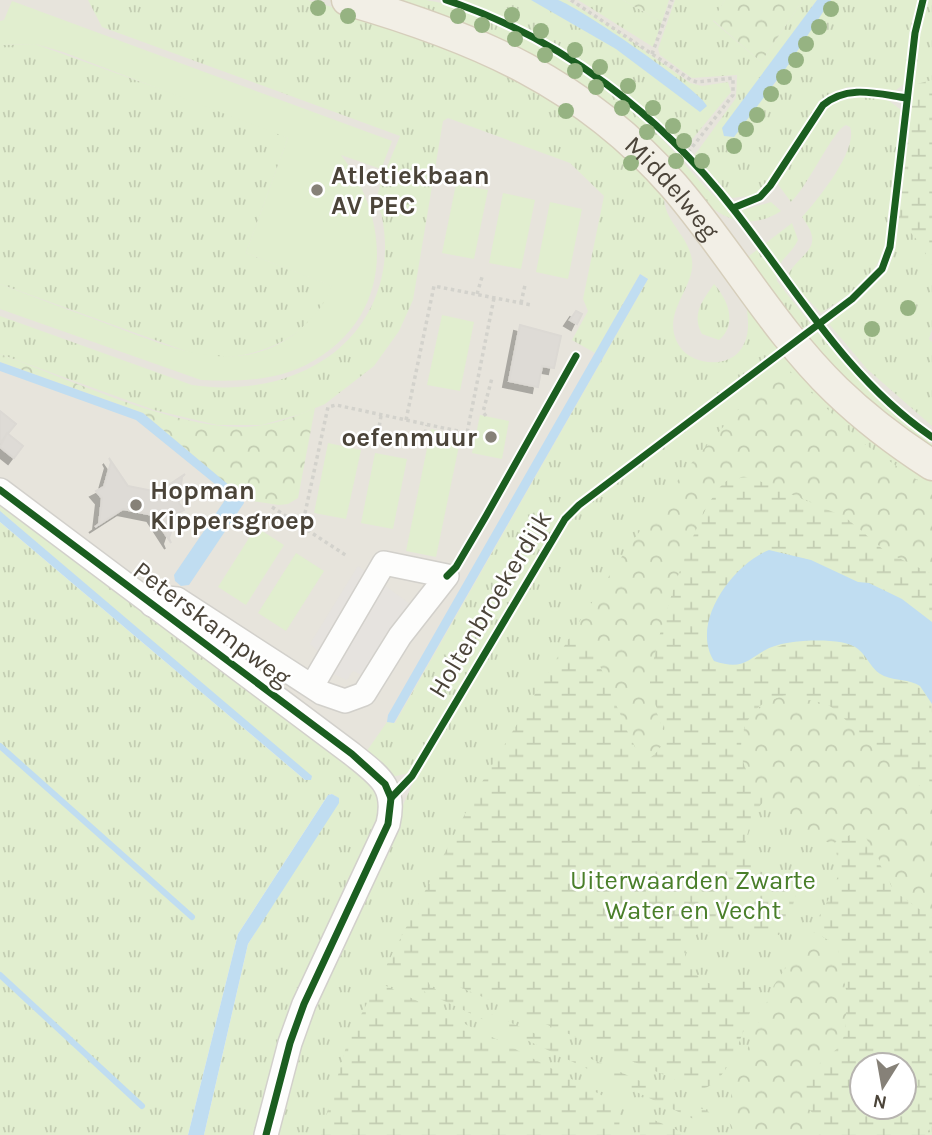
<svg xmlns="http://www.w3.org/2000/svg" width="932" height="1135" font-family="Karla,sans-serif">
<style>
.residential{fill:#e7e4dc}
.grass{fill:url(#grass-tufts);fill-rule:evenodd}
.forest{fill:url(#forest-crowns)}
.wetland{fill:url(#wetland-marsh);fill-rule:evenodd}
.pitch{fill:#e1eecf}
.parking{fill:#e6e3df}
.water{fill:#c0ddf1}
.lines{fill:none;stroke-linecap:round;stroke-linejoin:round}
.stream{stroke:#c0ddf1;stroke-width:6}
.building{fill:#dedbd6;stroke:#dcd9d4;stroke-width:2;filter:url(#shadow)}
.minor-casing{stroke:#d2d0cb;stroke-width:26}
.major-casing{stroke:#d6cebb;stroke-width:33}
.path{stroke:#d3d2cc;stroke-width:3.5;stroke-dasharray:3.5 3.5;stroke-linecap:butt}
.minor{stroke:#fdfdfc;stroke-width:23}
.major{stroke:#f2efe6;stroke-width:30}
.cycleway-casing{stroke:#fff;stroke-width:11}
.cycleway{stroke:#1b5e20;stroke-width:7}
.tree{fill:#96b382}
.poi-dot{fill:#868178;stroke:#fff;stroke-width:2.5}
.labels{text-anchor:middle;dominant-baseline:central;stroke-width:5;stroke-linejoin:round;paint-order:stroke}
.poi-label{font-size:26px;font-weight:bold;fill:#4b4439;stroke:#fff;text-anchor:start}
.street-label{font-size:26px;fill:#4b4439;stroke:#fff}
.park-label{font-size:26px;fill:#4a7f2a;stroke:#fff}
</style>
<defs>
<pattern id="grass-tufts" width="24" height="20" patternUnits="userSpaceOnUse" patternTransform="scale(1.75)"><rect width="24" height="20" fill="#e1eecf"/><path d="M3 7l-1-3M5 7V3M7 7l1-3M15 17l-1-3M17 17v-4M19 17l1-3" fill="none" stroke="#c3cdb2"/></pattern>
<pattern id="forest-crowns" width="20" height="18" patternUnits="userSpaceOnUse" patternTransform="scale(1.75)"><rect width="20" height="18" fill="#e1eecf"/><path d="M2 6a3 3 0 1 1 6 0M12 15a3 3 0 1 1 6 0" fill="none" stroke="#c3cdb2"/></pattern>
<pattern id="wetland-marsh" width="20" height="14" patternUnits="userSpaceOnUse" patternTransform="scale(1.75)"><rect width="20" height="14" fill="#e1eecf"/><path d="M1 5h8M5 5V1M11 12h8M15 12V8" fill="none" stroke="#c3cdb2"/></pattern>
<filter id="shadow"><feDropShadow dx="-6" dy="6" stdDeviation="0" flood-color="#0004"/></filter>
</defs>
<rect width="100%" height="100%" fill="#f4f2ee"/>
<path class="residential" d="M 0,0 L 932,0 L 932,490 L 401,828 L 336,796 L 309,778 L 0,515 Z"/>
<g class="grass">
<path d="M 88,0 L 308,0 L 437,38 L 565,102 L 664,191 C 661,221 688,233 692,260 C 696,288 658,314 680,347 C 692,365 728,369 741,349 C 751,335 748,318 746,302 L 932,479 L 932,1135 L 271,1135 L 294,1044 L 413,783 L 563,529 L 582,508 L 781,358 L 775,352 L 577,501 L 561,516 L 409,773 L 392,777 L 364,755 L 387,722 L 395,723 L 648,279 L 640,274 L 595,353 L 572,340 L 588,311 L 583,299 L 604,196 L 570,163 L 448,118 L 443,121 L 413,300 L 399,331 L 374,366 L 325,404 L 301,414 L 262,425 L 217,425 L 154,410 L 0,354 L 0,316 L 192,385 C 278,398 371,359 384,264 C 386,249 385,232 382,217 C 381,212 377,206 377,201 C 377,186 394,152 400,136 L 102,27 ZM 862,1065 L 904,1065 L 904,1107 L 862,1107 Z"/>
<path d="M 383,0 C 397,0 412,0 426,0 C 495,10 601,80 651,128 C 677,152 697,182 724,205 L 737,212 L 771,202 L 781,211 C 742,236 710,212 685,181 Z"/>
<path d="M 462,0 L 567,0 L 619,32 L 690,83 L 702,86 L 728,82 L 731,92 L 685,148 C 621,82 548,33 462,0 Z"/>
<path d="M 578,0 L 623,0 L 662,22 L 653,47 Z"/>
<path d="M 675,0 L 725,0 L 713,21 L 761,62 L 803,0 L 817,0 L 753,89 L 774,85 L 831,0 L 918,0 L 905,83 L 895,91 L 848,87 L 829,94 L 757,195 L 732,198 L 694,156 L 736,98 L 737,75 L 692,78 L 660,55 L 658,49 Z"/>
<path d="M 927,0 L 932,0 L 932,329 L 929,339 L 932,342 L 932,426 L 867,369 L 829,324 L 877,281 L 890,260 L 921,22 Z"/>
<path d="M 35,44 L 258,124 L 288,138 L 246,253 L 333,286 C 311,339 256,361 202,357 L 0,284 L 0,45 Z"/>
<path d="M 859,96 L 888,100 L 901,110 L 886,244 C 875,279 851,294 821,313 L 792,283 L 789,273 C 802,251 826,249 802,217 C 816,202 859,149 850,127 L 846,125 C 833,130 808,186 791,202 L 777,183 L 826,109 L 840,97 Z"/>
<path d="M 792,223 L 798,240 C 791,256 774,261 777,281 C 824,342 870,398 932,444 L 932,452 L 903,431 L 824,360 L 745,259 Z"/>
<path d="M 714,284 C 728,300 738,324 719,340 L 702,334 C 691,314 703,300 714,284 Z"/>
<path d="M 0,498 L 371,776 L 387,803 L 261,1135 L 204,1135 L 248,944 L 338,798 L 332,794 L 328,795 L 238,934 L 188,1135 L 0,1135 L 0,522 L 305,780 L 312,778 L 0,511 Z"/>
</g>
<g class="forest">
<path d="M 623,0 L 669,0 L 662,22 Z"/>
<path d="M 725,0 L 803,0 L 761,62 L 713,20 Z"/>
<path d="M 0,354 C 69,379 170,427 242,427 C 267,427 293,418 315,408 L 298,498 L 288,504 L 279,505 L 245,500 L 143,413 L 0,362 Z"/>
<path d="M 784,365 L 857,439 L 932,490 L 932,574 L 886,552 L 845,517 L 804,499 L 771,488 L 710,499 C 689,551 668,601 657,656 C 655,666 651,677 650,688 C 649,711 686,746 644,762 C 622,728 612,686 592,651 C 588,643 579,638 574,630 L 628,547 L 687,468 L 768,376 Z"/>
<path d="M 786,695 L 827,704 L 909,779 L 932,795 L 932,918 L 894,891 L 875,851 L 854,833 C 848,836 841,842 835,843 C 817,846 766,800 753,786 C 724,751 746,704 786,695 Z"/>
<path d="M 811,931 L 829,940 L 838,949 L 847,995 L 845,1034 L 839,1048 L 811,1069 L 806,1105 L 813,1114 L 819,1135 L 733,1135 L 727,1114 L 735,1079 L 774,985 Z"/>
</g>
<g class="wetland">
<path d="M 932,80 L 932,265 L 918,241 L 897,217 L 913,85 Z"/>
<path d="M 750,477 L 845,517 L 886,552 L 932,574 L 932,622 L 869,583 L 858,582 L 783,552 L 754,556 L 715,603 L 750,663 C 769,641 832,631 857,648 C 861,651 862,657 866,661 C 871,667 882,671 889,675 C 910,687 917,678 931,703 C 932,712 932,780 932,795 C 902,774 878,749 851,725 C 843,718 835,708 826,704 C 757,668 709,748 767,797 L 752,816 L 743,852 L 756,870 L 782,879 L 796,893 L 791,913 L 779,935 L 700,932 L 689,940 L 685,955 C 711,1007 720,970 756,983 L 757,991 C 748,1016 729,1092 697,1089 L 422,971 L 431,987 L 709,1112 L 711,1122 L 704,1124 L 383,972 L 479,787 L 574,630 C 579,638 588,643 592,651 C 612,686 622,728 643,761 C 652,759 662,748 664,739 C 669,721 651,704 650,688 C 649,654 699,495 728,480 C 734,478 744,478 750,477 Z"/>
<path d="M 854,833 L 864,834 L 894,891 L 932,918 L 932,1126 L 925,1135 L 819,1135 L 813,1114 L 806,1105 L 801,1089 L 803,1078 L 839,1047 L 845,1034 L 847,995 L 838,949 L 829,940 L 811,931 L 833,891 L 840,869 L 834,843 ZM 862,1065 L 904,1065 L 904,1107 L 862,1107 Z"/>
<path d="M 378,982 L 498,1040 L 620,1105 L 619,1135 L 321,1135 L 348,1040 Z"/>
<path d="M 645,1116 L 688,1135 L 640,1135 L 641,1118 Z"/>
</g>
<g class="pitch">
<path d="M 12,1 L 392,141 L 381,169 L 341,155 C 395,225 392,321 306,365 C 274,381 235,382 201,380 L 0,309 L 0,284 C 37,298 74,312 110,325 C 173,348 237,379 297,332 C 312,319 325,305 332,286 L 246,253 L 288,138 L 63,52 L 35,44 L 0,45 L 0,21 L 4,20 Z"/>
<path d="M 456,184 L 488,190 L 474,259 L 442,253 Z"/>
<path d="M 503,193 L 535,200 L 521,269 L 489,263 Z"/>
<path d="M 550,202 L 582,209 L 568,279 L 536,272 Z"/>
<path d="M 442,315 L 474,322 L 460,391 L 427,385 Z"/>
<path d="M 480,415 L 509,421 L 502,459 L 472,453 Z"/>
<path d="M 431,429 L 461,436 L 436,557 L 406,551 Z"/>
<path d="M 328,443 L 361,450 L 346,519 L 314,513 Z"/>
<path d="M 375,453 L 407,459 L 393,529 L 361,523 Z"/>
<path d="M 256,527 L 284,545 L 246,605 L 218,587 Z"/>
<path d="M 296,553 L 324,571 L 286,631 L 258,613 Z"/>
</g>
<path class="parking" d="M 358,566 L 414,607 L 368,678 L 353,671 L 347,680 L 315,666 L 320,653 L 310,644 Z"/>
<g class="water">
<path d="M 531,0 C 539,0 550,0 558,0 C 579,7 701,90 707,106 L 700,112 L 616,49 Z"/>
<path d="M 817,0 L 831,0 L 786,68 L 734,137 L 724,136 L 722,128 Z"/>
<path d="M 640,274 L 648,279 L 394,723 L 387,722 L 388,715 Z"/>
<path d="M 0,362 L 143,413 L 243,497 L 244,503 L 189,585 L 181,586 L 175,581 L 174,575 L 227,497 L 226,493 L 136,420 L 0,371 Z"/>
<path d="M 0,511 L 312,776 L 311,780 L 305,780 L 0,522 Z"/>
<path d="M 769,550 L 811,560 L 858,582 L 869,583 L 902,599 L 932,622 L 932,704 L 920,686 C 909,679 896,681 884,676 C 871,670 868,657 858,649 C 844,637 795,640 778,645 C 749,653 749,673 714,661 C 690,623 732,565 769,550 Z"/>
<path d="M 332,794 L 339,798 L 339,803 L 248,944 L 204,1135 L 188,1135 L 238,934 L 328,795 Z"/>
</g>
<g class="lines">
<g class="stream">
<path d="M 0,746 L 192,917"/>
<path d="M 0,975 L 142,1106"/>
</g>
</g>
<g class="building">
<path d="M 576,311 L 582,314 L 577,324 L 570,320 Z"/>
<path d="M 520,325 L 561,336 L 554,368 L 542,366 L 538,387 L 509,381 Z"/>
<path d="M 0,411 L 16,424 L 0,443 Z"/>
<path d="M 7,433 L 23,446 L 14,458 L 0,447 Z"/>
<path d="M 109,458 L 128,486 L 158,492 L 185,474 L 182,477 L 179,503 L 184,510 L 177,514 L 169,538 L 171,543 L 153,515 L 123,509 L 95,527 L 99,524 L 102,498 L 96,491 L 104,487 L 111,462 Z"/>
</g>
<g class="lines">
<g class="minor-casing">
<g id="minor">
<path d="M 0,490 L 352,754 C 379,776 397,786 388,824 L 304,1004 L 290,1043 L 266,1135"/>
<path d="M 152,605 L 167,598 L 177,599 L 322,693 L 345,701 L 364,694 L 400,636 L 447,576 L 384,563 L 312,686"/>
</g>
</g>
<g class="major-casing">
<g id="major">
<path id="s1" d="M 347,0 C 476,37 584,83 674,186 C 730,251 774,330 836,390 C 865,418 898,443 932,465"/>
</g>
</g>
<g class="path">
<path d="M 571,0 L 691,80 L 697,82 L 733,78 L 733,95 L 686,155"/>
<path d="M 652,54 L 672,0"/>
<path d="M 477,294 L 482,277"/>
<path d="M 521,303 L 525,285"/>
<path d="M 486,416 L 483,412 L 492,378"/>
<path d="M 406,420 L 434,286 L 531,305"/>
<path d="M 378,433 L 381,416"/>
<path d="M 424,440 L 427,425"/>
<path d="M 272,507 L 347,556"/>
<path d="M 302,527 L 328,407 L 336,405 L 467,433 L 494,298"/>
</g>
<use href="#minor" class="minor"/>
<use href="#major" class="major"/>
<g class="cycleway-casing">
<g id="cycleway">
<path d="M 446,0 C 562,38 660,115 734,210 C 796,289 847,379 932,437"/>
<path d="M 733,208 L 760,197 L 770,186 L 823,105 C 848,84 878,94 907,98"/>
<path d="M 0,490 L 352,754 L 385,784 L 391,798"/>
<path d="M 447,576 L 456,567 L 486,516 L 576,356"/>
<path d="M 266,1135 L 290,1043 L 304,1004 L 388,824 L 391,798 L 412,776 L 565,519 L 579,505 L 852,299 L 882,269 L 890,247 L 915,33 L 923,0"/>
</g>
</g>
<use href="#cycleway" class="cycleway"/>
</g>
<g class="tree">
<circle cx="318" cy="8" r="8"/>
<circle cx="831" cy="9" r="8"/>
<circle cx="512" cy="15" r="8"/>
<circle cx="348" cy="16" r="8"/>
<circle cx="458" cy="16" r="8"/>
<circle cx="482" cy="25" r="8"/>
<circle cx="819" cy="27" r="8"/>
<circle cx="541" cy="31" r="8"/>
<circle cx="515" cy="39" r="8"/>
<circle cx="806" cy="44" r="8"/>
<circle cx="575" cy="50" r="8"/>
<circle cx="545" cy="55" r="8"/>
<circle cx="796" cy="60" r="8"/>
<circle cx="600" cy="67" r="8"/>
<circle cx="575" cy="71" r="8"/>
<circle cx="784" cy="77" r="8"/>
<circle cx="628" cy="86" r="8"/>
<circle cx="596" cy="87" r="8"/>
<circle cx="771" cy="94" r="8"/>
<circle cx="622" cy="108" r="8"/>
<circle cx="653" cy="108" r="8"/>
<circle cx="566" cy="111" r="8"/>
<circle cx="757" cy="115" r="8"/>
<circle cx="673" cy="126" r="8"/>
<circle cx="746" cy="129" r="8"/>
<circle cx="647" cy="132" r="8"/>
<circle cx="684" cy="141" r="8"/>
<circle cx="734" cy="146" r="8"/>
<circle cx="676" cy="161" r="8"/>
<circle cx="702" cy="161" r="8"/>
<circle cx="631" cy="163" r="8"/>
<circle cx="908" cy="308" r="8"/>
<circle cx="872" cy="329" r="8"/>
</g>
<g class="poi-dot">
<circle cx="317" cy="190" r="7"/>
<circle cx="491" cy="437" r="7"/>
<circle cx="136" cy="505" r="7"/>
</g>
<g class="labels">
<g class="poi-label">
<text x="331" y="175">Atletiekbaan<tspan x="331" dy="30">AV PEC</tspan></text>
<text x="477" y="437" text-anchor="end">oefenmuur</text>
<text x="150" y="490">Hopman<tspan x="150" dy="30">Kippersgroep</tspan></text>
</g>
<g class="street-label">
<text stroke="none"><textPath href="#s1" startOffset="382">Middelweg</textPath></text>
<text transform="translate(490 604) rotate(-59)">Holtenbroekerdijk</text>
<text transform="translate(212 624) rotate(37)">Peterskampweg</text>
</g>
<g class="park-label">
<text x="693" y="880">Uiterwaarden Zwarte<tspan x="693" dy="30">Water en Vecht</tspan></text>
</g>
</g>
<g transform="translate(883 1086) rotate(191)"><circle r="33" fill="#ffffff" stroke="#b7b4b0" stroke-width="2"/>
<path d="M0-5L12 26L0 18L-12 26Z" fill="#868178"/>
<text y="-10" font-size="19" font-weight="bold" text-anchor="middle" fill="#4b4439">N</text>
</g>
</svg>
